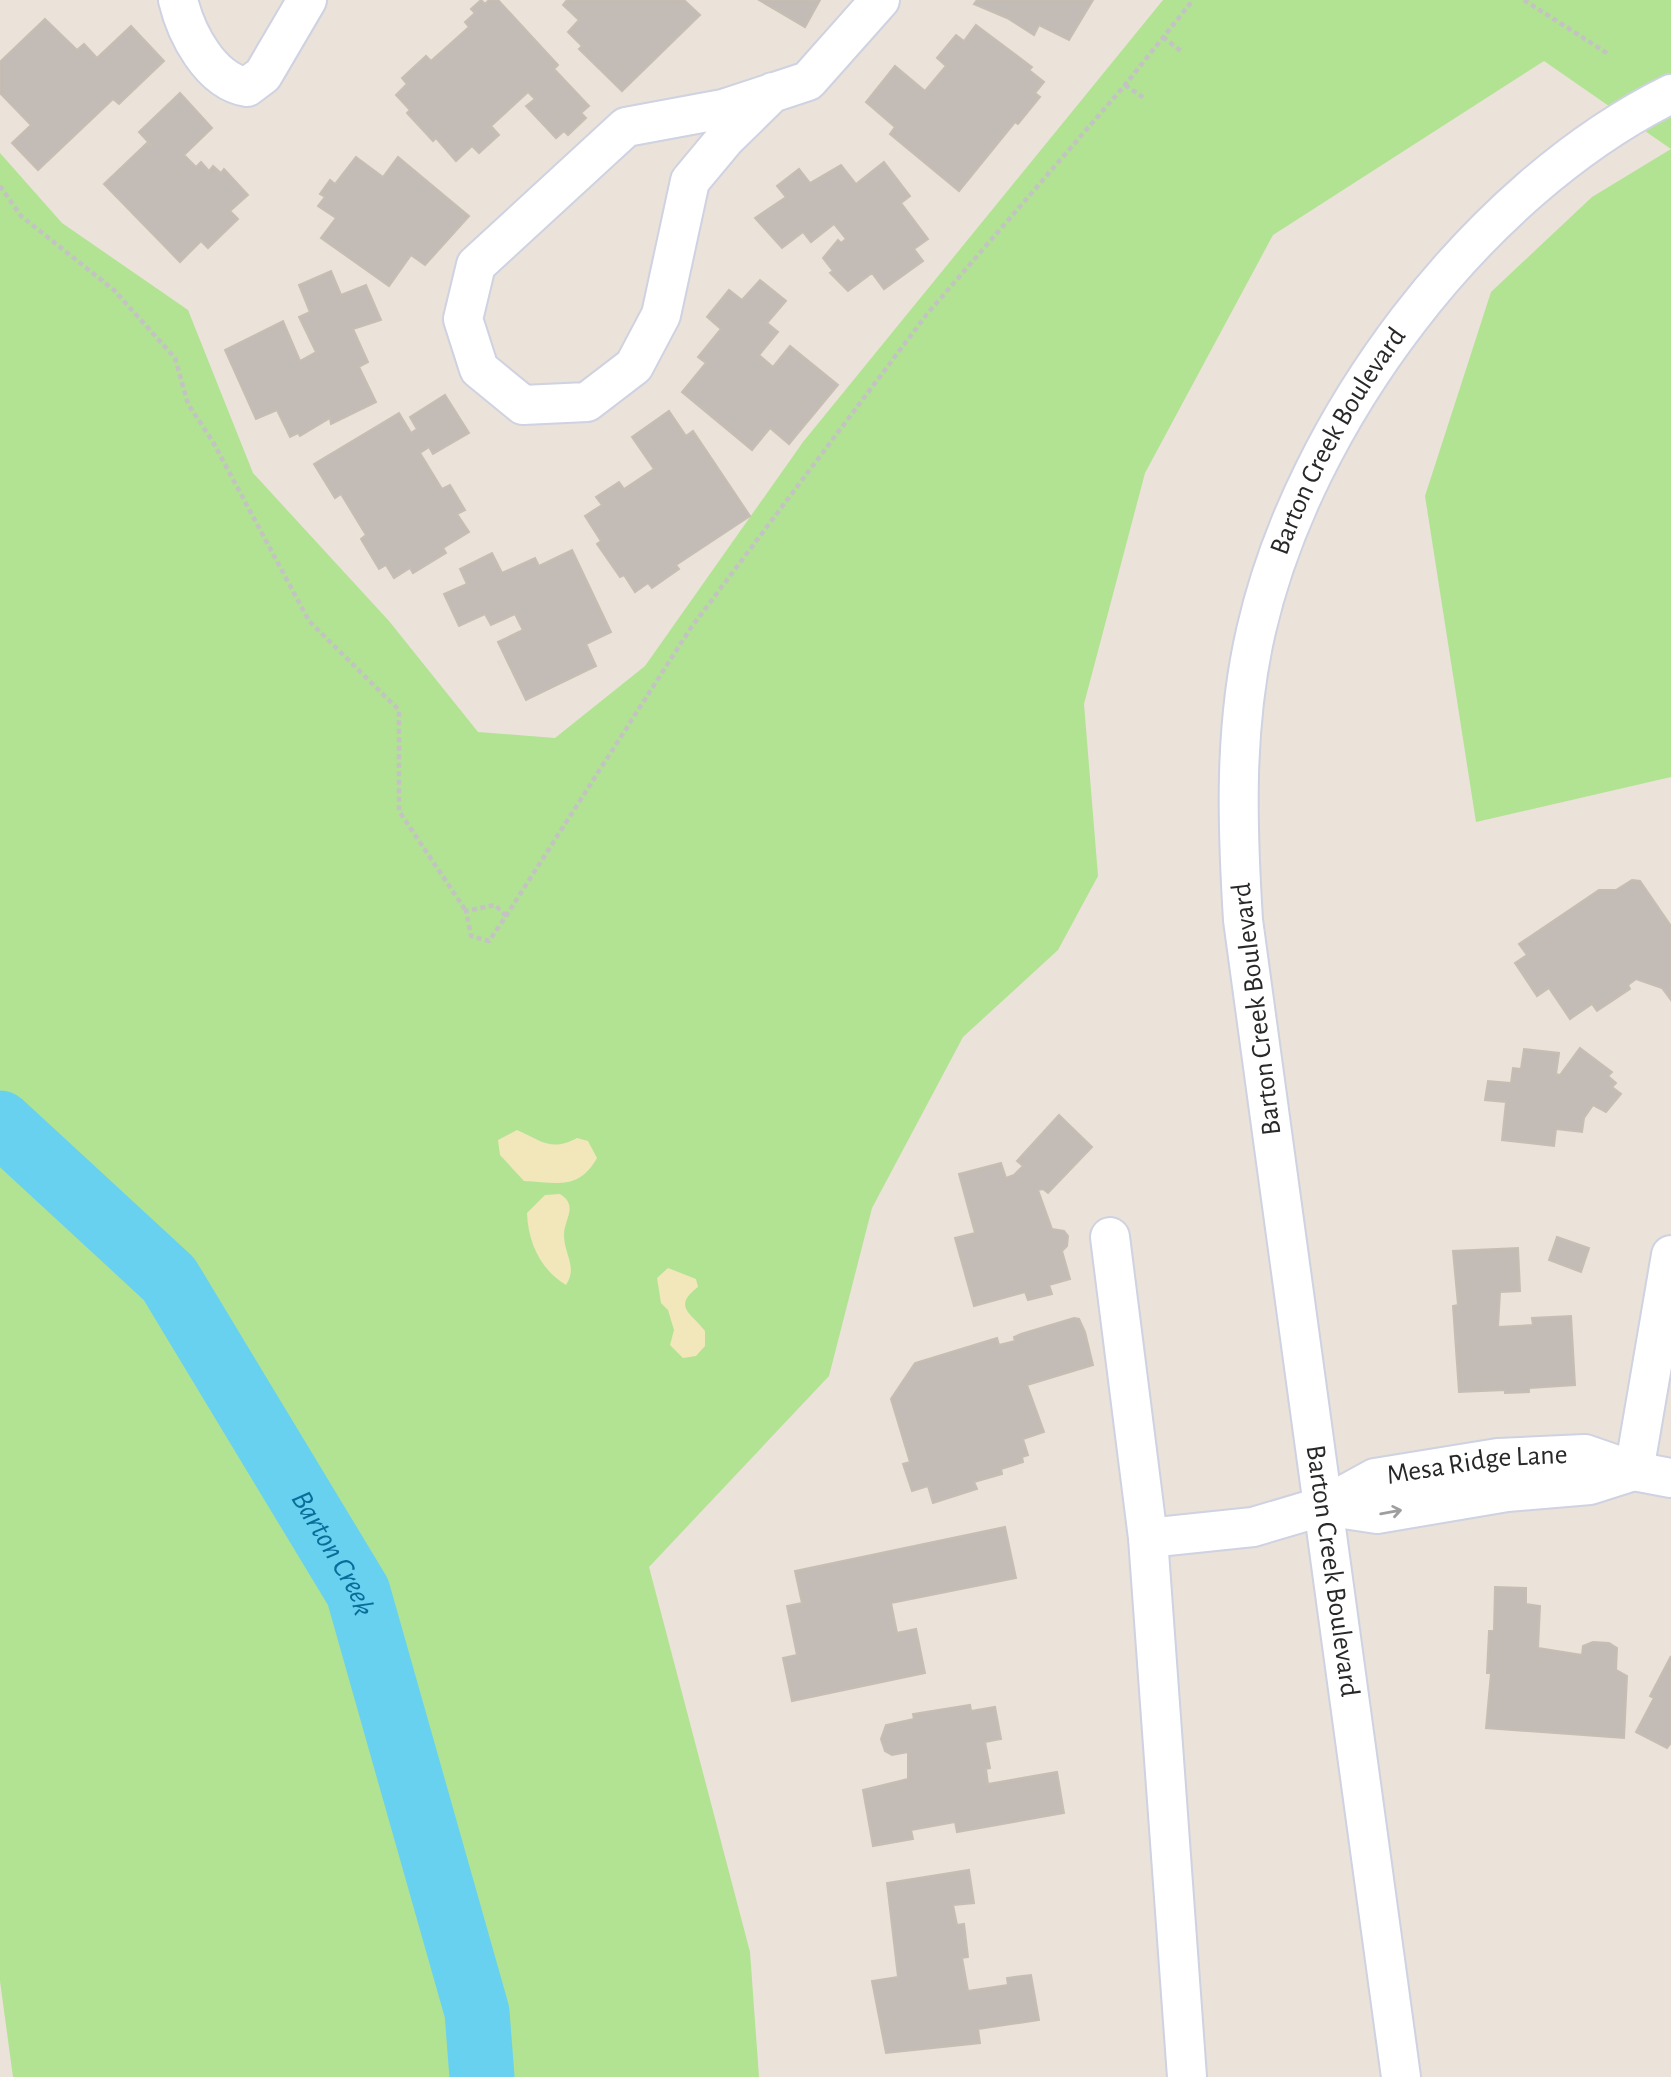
<svg xmlns="http://www.w3.org/2000/svg" width="1671" height="2077" font-family="'Alegreya Sans',sans-serif">
<style>
.green{fill:#b1e393}
.sand{fill:#f1e7ba}
.lines{fill:none;stroke-linecap:round;stroke-linejoin:round}
.river{stroke:#68d1f0;stroke-width:65}
.building{fill:#c3bcb6;stroke:#c6beb3;stroke-width:2}
.minor-casing{stroke:#ced2e1;stroke-width:42}
.path{stroke:#c3c3c3;stroke-width:4.5;stroke-dasharray:5 3.5;stroke-linecap:butt}
.minor{stroke:#fff;stroke-width:38}
.oneway{stroke:#9e9e9e}
.labels{text-anchor:middle;dominant-baseline:central;stroke-width:5;stroke-linejoin:round;paint-order:stroke}
.street-label{font-size:28px;fill:#282828;stroke:#fff}
.water-label{font-size:30px;font-style:italic;fill:#0a6d99;stroke:#fff}
</style>
<rect width="100%" height="100%" fill="#ebe2d9"/>
<g class="green">
<path d="M 1163,0 L 1671,0 L 1671,149 L 1544,61 L 1273,235 L 1145,473 L 1084,704 L 1098,876 L 1058,950 L 963,1037 L 872,1208 L 829,1376 L 649,1567 L 750,1952 L 759,2077 L 13,2077 L 0,1981 L 0,153 L 62,223 L 188,310 L 253,473 L 389,621 L 478,732 L 555,738 L 645,666 L 803,442 Z"/>
<path d="M 1671,149 L 1671,777 L 1476,822 L 1425,496 L 1491,292 L 1592,197 Z"/>
</g>
<g class="sand">
<path d="M 517,1130 C 542,1141 551,1152 577,1138 L 588,1141 L 597,1158 C 579,1190 558,1183 524,1181 L 500,1155 L 498,1140 Z"/>
<path d="M 560,1194 C 579,1206 564,1219 564,1235 C 564,1254 578,1267 566,1285 C 541,1270 528,1243 527,1213 L 545,1195 Z"/>
<path d="M 668,1268 L 696,1279 L 698,1287 C 671,1307 693,1314 705,1331 L 705,1346 L 696,1356 L 683,1358 L 670,1345 L 674,1330 L 668,1310 L 661,1303 L 657,1278 Z"/>
</g>
<g class="lines">
<path class="river" id="s1" d="M 0,1123 L 169,1279 L 358,1592 L 477,2012 L 482,2077"/>
</g>
<g class="building">
<path d="M 481,0 L 485,4 L 489,0 L 498,0 L 558,65 L 554,69 L 589,106 L 581,113 L 586,118 L 568,135 L 564,131 L 556,138 L 526,106 L 535,99 L 528,92 L 491,126 L 499,135 L 479,153 L 472,146 L 456,161 L 436,138 L 433,141 L 407,113 L 410,110 L 396,95 L 407,84 L 402,78 L 426,56 L 431,61 L 469,27 L 465,22 L 475,13 L 471,9 Z"/>
<path d="M 567,0 L 684,0 L 700,15 L 622,91 L 579,49 L 582,46 L 568,32 L 579,20 L 563,5 Z"/>
<path d="M 759,0 L 820,0 L 805,27 Z"/>
<path d="M 977,0 L 1093,0 L 1069,40 L 1039,25 L 1034,35 L 1007,18 L 974,4 Z"/>
<path d="M 45,19 L 77,50 L 84,44 L 97,58 L 131,26 L 164,61 L 119,104 L 113,99 L 38,170 L 12,143 L 31,125 L 0,93 L 0,62 Z"/>
<path d="M 976,25 L 1032,67 L 1029,70 L 1044,82 L 1035,93 L 1040,97 L 1018,124 L 1015,122 L 959,191 L 890,134 L 895,127 L 866,102 L 895,66 L 925,91 L 946,66 L 937,58 L 956,35 L 964,41 Z"/>
<path d="M 180,93 L 212,128 L 184,155 L 196,167 L 201,162 L 209,171 L 213,166 L 221,173 L 224,169 L 248,195 L 230,211 L 238,219 L 208,248 L 201,241 L 180,262 L 104,184 L 147,143 L 153,147 L 139,132 Z"/>
<path d="M 356,157 L 383,177 L 398,157 L 469,216 L 425,265 L 411,255 L 389,286 L 321,238 L 336,218 L 318,206 L 325,197 L 320,194 L 330,180 L 335,184 Z"/>
<path d="M 884,162 L 910,196 L 901,203 L 928,239 L 914,249 L 923,261 L 884,289 L 872,273 L 848,291 L 830,273 L 833,271 L 823,258 L 838,240 L 841,243 L 846,239 L 834,224 L 811,242 L 803,232 L 782,248 L 755,218 L 786,197 L 777,186 L 799,169 L 810,183 L 841,165 L 856,184 Z"/>
<path d="M 331,271 L 341,295 L 366,285 L 381,320 L 353,329 L 368,362 L 359,367 L 376,402 L 331,424 L 330,418 L 300,436 L 298,433 L 290,437 L 277,410 L 256,419 L 225,350 L 283,321 L 300,361 L 316,352 L 299,317 L 310,312 L 299,285 Z"/>
<path d="M 760,280 L 786,301 L 767,323 L 778,332 L 759,355 L 773,367 L 790,346 L 838,385 L 789,444 L 770,428 L 752,450 L 682,392 L 706,363 L 698,357 L 721,329 L 707,317 L 729,290 L 742,300 Z"/>
<path d="M 445,395 L 469,433 L 433,454 L 429,447 L 420,453 L 442,489 L 450,485 L 465,510 L 457,514 L 469,532 L 443,548 L 446,553 L 413,573 L 410,568 L 394,578 L 386,565 L 379,569 L 361,539 L 366,535 L 341,494 L 335,498 L 314,464 L 399,413 L 411,433 L 417,429 L 410,417 Z"/>
<path d="M 669,411 L 686,436 L 693,431 L 750,516 L 676,565 L 679,569 L 652,588 L 648,583 L 635,592 L 624,575 L 620,577 L 597,544 L 601,541 L 585,516 L 602,505 L 596,497 L 619,482 L 624,489 L 654,469 L 632,437 Z"/>
<path d="M 572,550 L 611,632 L 586,644 L 596,666 L 526,700 L 498,642 L 523,630 L 515,614 L 491,625 L 485,614 L 459,626 L 444,594 L 467,584 L 460,569 L 492,553 L 502,573 L 535,558 L 539,566 Z"/>
<path d="M 1632,880 L 1640,881 L 1671,926 L 1671,1000 L 1662,988 L 1636,979 L 1628,985 L 1630,989 L 1597,1011 L 1592,1004 L 1570,1019 L 1549,988 L 1537,996 L 1515,963 L 1527,955 L 1519,944 L 1599,890 L 1616,890 Z"/>
<path d="M 1580,1048 L 1612,1072 L 1608,1076 L 1616,1083 L 1612,1087 L 1621,1094 L 1606,1112 L 1593,1105 L 1584,1118 L 1582,1132 L 1556,1129 L 1554,1146 L 1502,1140 L 1506,1102 L 1485,1100 L 1488,1081 L 1511,1083 L 1513,1068 L 1521,1069 L 1524,1049 L 1559,1053 L 1556,1074 L 1560,1075 Z"/>
<path d="M 1059,1115 L 1092,1147 L 1048,1193 L 1043,1189 L 1038,1190 L 1052,1229 L 1064,1231 L 1068,1236 L 1067,1246 L 1062,1251 L 1070,1279 L 1049,1285 L 1052,1294 L 1028,1300 L 1025,1292 L 974,1306 L 955,1238 L 975,1233 L 959,1174 L 1001,1163 L 1006,1178 L 1014,1175 L 1023,1166 L 1017,1161 Z"/>
<path d="M 1557,1237 L 1589,1248 L 1581,1272 L 1549,1260 Z"/>
<path d="M 1518,1248 L 1520,1291 L 1500,1292 L 1498,1327 L 1533,1325 L 1532,1318 L 1571,1316 L 1575,1385 L 1529,1388 L 1529,1392 L 1505,1393 L 1505,1390 L 1459,1392 L 1453,1306 L 1458,1305 L 1453,1251 Z"/>
<path d="M 1074,1318 L 1079,1319 L 1085,1332 L 1093,1365 L 1027,1385 L 1044,1432 L 1023,1439 L 1028,1455 L 1022,1457 L 1023,1462 L 1001,1469 L 1002,1474 L 974,1482 L 977,1489 L 933,1503 L 928,1486 L 912,1491 L 903,1464 L 910,1462 L 891,1399 L 915,1363 L 997,1338 L 999,1345 L 1015,1341 L 1014,1337 L 1021,1334 Z"/>
<path d="M 1005,1527 L 1016,1578 L 891,1603 L 897,1633 L 916,1629 L 925,1673 L 792,1701 L 783,1658 L 797,1655 L 787,1606 L 802,1603 L 795,1571 Z"/>
<path d="M 1495,1587 L 1526,1588 L 1526,1604 L 1540,1606 L 1538,1648 L 1582,1655 L 1583,1646 L 1593,1642 L 1609,1643 L 1617,1648 L 1616,1670 L 1627,1676 L 1624,1738 L 1486,1728 L 1491,1673 L 1487,1673 L 1489,1631 L 1494,1631 Z"/>
<path d="M 1671,1656 L 1671,1743 L 1667,1748 L 1636,1732 L 1654,1698 L 1650,1696 Z"/>
<path d="M 970,1705 L 971,1711 L 995,1707 L 1001,1739 L 985,1742 L 990,1768 L 986,1769 L 988,1784 L 1057,1772 L 1064,1813 L 957,1832 L 955,1822 L 911,1830 L 913,1839 L 873,1846 L 863,1790 L 908,1779 L 908,1752 L 892,1755 L 885,1751 L 881,1739 L 886,1725 L 914,1719 L 913,1714 Z"/>
<path d="M 969,1870 L 974,1903 L 953,1905 L 957,1925 L 964,1924 L 968,1957 L 962,1958 L 968,1991 L 1008,1985 L 1007,1978 L 1031,1975 L 1039,2020 L 978,2029 L 980,2043 L 886,2053 L 872,1981 L 898,1977 L 887,1883 Z"/>
</g>
<g class="lines">
<g class="minor-casing">
<g id="minor">
<path d="M 178,0 C 186,33 210,81 247,87 L 263,75 L 307,0"/>
<path d="M 773,92 L 725,139 L 690,181 L 661,315 L 634,366 L 587,402 L 523,405 L 479,369 L 463,319 L 476,265 L 626,127 L 723,109 L 808,81 L 880,0"/>
<path d="M 1110,1237 L 1148,1538 L 1187,2077"/>
<path d="M 1634,1471 L 1671,1255"/>
<path d="M 1324,1506 L 1377,1514 L 1507,1492 L 1590,1485 L 1634,1471"/>
<path id="s2" d="M 1148,1538 L 1253,1527 L 1324,1506 L 1375,1478 L 1498,1458 L 1585,1454 L 1634,1471 L 1671,1478"/>
<path id="s3" d="M 1401,2077 L 1243,920 C 1237,823 1234,726 1256,631 C 1304,420 1477,190 1671,94"/>
</g>
</g>
<g class="path">
<path d="M 1524,0 L 1610,55"/>
<path d="M 1163,37 L 1182,52"/>
<path d="M 1125,85 L 1144,98"/>
<path d="M 0,186 L 21,216 L 114,290 L 175,358 L 188,404 L 213,442 L 309,621 L 399,710 L 399,811 L 466,911"/>
<path d="M 506,916 L 495,905 L 466,911 L 471,936 L 489,941 L 506,916 L 690,629 L 927,314 L 1125,85 L 1193,0"/>
</g>
<use href="#minor" class="minor"/>
</g>
<defs><path id="oneway-shaft" d="M-6 0H5M1.5-3L5.5 0L1.5 3" fill="none" stroke-width="1.6" stroke-linecap="round" stroke-linejoin="round" transform="scale(1.75)"/></defs>
<use class="oneway" href="#oneway-shaft" transform="translate(1391 1512) rotate(-10)"/>
<g class="labels">
<g class="street-label">
<text stroke="none"><textPath href="#s3" startOffset="1666">Barton Creek Boulevard</textPath></text>
<text transform="translate(1257 1009) rotate(-97)">Barton Creek Boulevard</text>
<text stroke="none"><textPath href="#s2" startOffset="341">Mesa Ridge Lane</textPath></text>
<text transform="translate(1332 1571) rotate(82)">Barton Creek Boulevard</text>
</g>
<g class="water-label">
<text stroke="none"><textPath href="#s1" startOffset="550">Barton Creek</textPath></text>
</g>
</g>
</svg>
